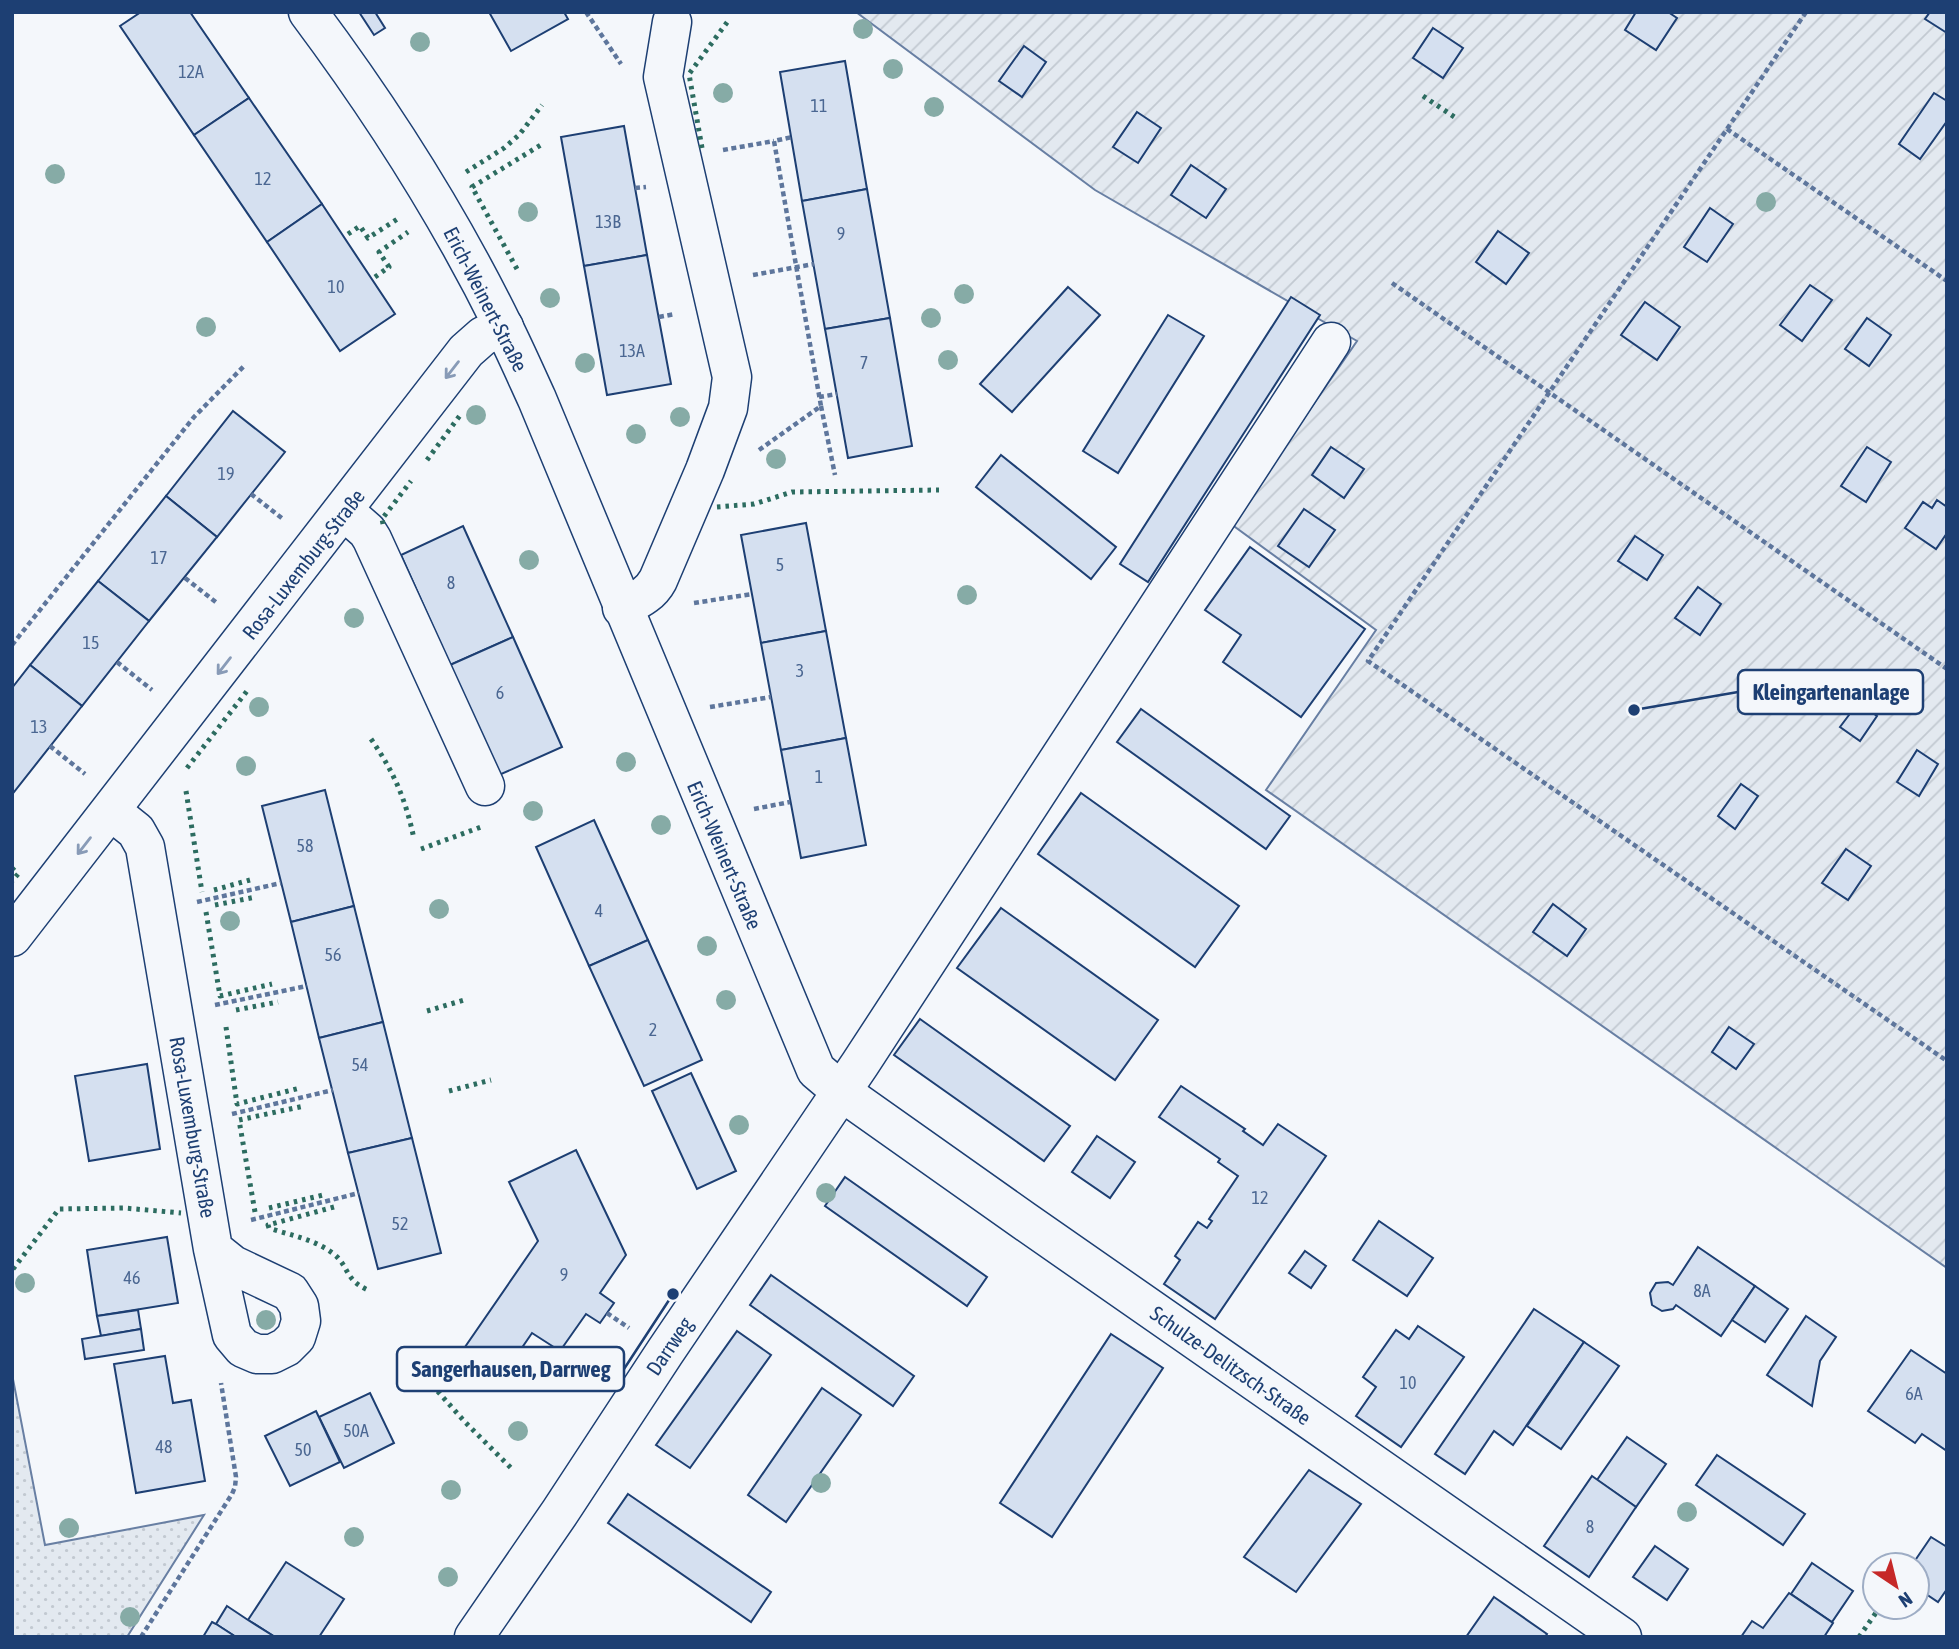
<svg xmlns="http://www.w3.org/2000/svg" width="1959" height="1649" font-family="'Asap Condensed',sans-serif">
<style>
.park{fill:url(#park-dots);stroke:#687fa3;stroke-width:2}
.garden{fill:url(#garden-furrows);stroke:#687fa3;stroke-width:2}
.building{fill:#d5e0f0;stroke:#1d3f73;stroke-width:2}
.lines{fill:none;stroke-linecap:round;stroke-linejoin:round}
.minor-casing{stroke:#1d3f73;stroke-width:41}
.path{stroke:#5e769c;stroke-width:4.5;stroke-dasharray:5 3.5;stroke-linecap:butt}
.minor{stroke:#f4f7fb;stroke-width:38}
.hedge{stroke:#2c6c60;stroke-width:5;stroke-dasharray:3.5 5;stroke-linecap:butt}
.tree{fill:#86aba6}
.oneway{stroke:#889bb7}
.labels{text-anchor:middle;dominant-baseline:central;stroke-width:5;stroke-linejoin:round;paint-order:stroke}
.number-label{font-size:18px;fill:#4b6792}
.street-label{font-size:21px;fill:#1d3f73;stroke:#f4f7fb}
.leader{fill:none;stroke:#1d3f73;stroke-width:2.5}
.callout-dot{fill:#1d3f73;stroke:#f4f7fb;stroke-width:2.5}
.callout{fill:#f4f7fb;stroke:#1d3f73;stroke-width:2.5}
.callout-label{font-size:23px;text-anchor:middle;font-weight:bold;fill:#1d3f73}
</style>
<defs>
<pattern id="park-dots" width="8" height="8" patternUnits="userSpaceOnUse" patternTransform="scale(1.75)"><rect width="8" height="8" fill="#e3e9f0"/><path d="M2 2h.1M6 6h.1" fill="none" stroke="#c2c9d1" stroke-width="1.8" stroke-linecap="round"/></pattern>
<pattern id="garden-furrows" width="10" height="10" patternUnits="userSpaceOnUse" patternTransform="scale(1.75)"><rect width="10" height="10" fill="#e3e9f0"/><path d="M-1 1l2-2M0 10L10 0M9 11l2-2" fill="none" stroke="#c2c9d1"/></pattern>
</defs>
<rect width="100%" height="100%" fill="#f4f7fb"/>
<path class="park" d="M 12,1374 L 45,1545 L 204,1515 L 127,1637 L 12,1637 Z"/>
<path class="garden" d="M 856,12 L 1947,12 L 1947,1268 L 1266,790 L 1376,630 L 1231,524 L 1357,341 L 1095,190 Z"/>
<g class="building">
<path d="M 141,12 L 190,12 L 249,98 L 194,135 L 120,26 Z"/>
<path d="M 359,12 L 375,12 L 385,28 L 374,35 Z"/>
<path d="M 489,12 L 564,12 L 568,19 L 511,51 Z"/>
<path d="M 1636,12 L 1668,12 L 1677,18 L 1656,50 L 1625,30 Z"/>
<path d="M 1930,12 L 1947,12 L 1947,33 L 1925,19 Z"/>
<path d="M 1433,28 L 1463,48 L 1443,78 L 1413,58 Z"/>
<path d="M 1024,46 L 1046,62 L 1022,97 L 999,81 Z"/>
<path d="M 845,61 L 867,189 L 802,201 L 780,72 Z"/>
<path d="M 1934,93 L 1947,101 L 1947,121 L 1920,159 L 1899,144 Z"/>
<path d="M 249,98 L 322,204 L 267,242 L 194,135 Z"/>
<path d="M 1137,112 L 1161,128 L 1138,163 L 1113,147 Z"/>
<path d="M 624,126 L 647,255 L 584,266 L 561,137 Z"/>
<path d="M 1191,165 L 1226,189 L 1206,218 L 1171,195 Z"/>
<path d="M 867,189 L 890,318 L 825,329 L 802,201 Z"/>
<path d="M 322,204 L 395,314 L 340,351 L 267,242 Z"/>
<path d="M 1710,208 L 1733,224 L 1707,262 L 1684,247 Z"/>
<path d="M 1498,231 L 1529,253 L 1506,284 L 1476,262 Z"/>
<path d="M 647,255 L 671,384 L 607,395 L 584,266 Z"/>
<path d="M 1810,285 L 1832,300 L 1802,341 L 1780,325 Z"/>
<path d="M 1068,287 L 1100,315 L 1012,412 L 980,384 Z"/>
<path d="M 1291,297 L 1320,315 L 1148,582 L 1120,564 Z"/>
<path d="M 1645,302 L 1680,327 L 1657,360 L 1621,335 Z"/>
<path d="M 1168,315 L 1204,336 L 1118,473 L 1083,451 Z"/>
<path d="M 890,318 L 912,446 L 848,458 L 825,329 Z"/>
<path d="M 1867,318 L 1891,335 L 1869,366 L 1845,349 Z"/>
<path d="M 233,411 L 285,452 L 217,537 L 166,496 Z"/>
<path d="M 1331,447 L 1364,469 L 1344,498 L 1312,475 Z"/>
<path d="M 1867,447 L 1891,462 L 1866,502 L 1841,486 Z"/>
<path d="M 1001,455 L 1116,547 L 1091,579 L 976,487 Z"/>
<path d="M 166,496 L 217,537 L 149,621 L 98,581 Z"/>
<path d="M 1937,500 L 1947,507 L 1947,533 L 1936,549 L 1905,528 L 1923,502 L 1932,508 Z"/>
<path d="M 1304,509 L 1335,530 L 1309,567 L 1278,546 Z"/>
<path d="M 806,523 L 826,631 L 761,643 L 741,535 Z"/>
<path d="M 463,526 L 513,637 L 450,665 L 401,555 Z"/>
<path d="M 1635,536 L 1663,555 L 1647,580 L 1618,561 Z"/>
<path d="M 1250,547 L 1365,629 L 1301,717 L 1223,662 L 1241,635 L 1205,610 Z"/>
<path d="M 98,581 L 149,621 L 82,706 L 30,665 Z"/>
<path d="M 1698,587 L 1721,604 L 1700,635 L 1675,618 Z"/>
<path d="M 826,631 L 846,738 L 781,750 L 761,643 Z"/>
<path d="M 513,637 L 562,747 L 499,775 L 450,665 Z"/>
<path d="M 30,665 L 82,706 L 14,792 L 12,790 L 12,688 Z"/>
<path d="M 1858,703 L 1877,716 L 1860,741 L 1840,727 Z"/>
<path d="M 1141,709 L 1290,816 L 1266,849 L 1117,742 Z"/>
<path d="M 846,738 L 866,845 L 801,858 L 781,750 Z"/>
<path d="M 1917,750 L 1938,764 L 1919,796 L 1897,782 Z"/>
<path d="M 1741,784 L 1758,796 L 1735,829 L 1718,816 Z"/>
<path d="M 325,790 L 354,906 L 291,922 L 262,806 Z"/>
<path d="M 1081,793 L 1239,906 L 1195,967 L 1038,854 Z"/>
<path d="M 594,820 L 648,940 L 589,966 L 536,847 Z"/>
<path d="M 1846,849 L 1871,866 L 1848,900 L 1822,883 Z"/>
<path d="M 1553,904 L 1586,929 L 1567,956 L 1533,932 Z"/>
<path d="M 354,906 L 383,1022 L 319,1038 L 291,922 Z"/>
<path d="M 1001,908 L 1158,1020 L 1115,1080 L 957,968 Z"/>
<path d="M 648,940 L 702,1060 L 644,1086 L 589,966 Z"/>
<path d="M 920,1019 L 1070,1126 L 1044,1161 L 894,1055 Z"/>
<path d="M 383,1022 L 412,1138 L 348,1153 L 319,1038 Z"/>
<path d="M 1729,1027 L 1754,1044 L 1736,1069 L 1712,1052 Z"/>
<path d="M 147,1064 L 160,1149 L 89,1161 L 75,1076 Z"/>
<path d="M 691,1073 L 736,1171 L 697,1189 L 652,1091 Z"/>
<path d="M 1181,1086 L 1245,1129 L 1243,1131 L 1263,1145 L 1278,1124 L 1326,1156 L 1215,1319 L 1164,1284 L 1180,1260 L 1175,1256 L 1198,1222 L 1207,1228 L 1212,1221 L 1209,1219 L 1238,1176 L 1218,1162 L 1220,1159 L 1159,1117 Z"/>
<path d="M 1097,1136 L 1135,1162 L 1110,1198 L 1072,1172 Z"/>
<path d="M 412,1138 L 441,1253 L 378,1269 L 348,1153 Z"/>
<path d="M 576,1150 L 626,1255 L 600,1293 L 614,1303 L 600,1323 L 586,1314 L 560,1351 L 532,1333 L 504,1374 L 465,1347 L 538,1241 L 509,1182 Z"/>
<path d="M 845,1177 L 987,1277 L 967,1306 L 825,1206 Z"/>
<path d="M 1379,1221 L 1433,1258 L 1407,1296 L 1353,1260 Z"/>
<path d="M 167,1237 L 178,1303 L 97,1316 L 87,1250 Z"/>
<path d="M 1698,1247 L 1755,1286 L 1721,1336 L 1676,1305 L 1673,1309 L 1662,1311 L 1652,1305 L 1650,1293 L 1656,1283 L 1668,1282 L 1673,1285 Z"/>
<path d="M 1305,1251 L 1326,1266 L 1311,1288 L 1289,1273 Z"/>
<path d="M 771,1275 L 914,1376 L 893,1406 L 750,1305 Z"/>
<path d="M 1755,1286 L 1788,1309 L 1765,1342 L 1732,1320 Z"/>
<path d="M 1534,1309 L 1584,1342 L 1513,1445 L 1494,1431 L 1465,1474 L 1435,1454 Z"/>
<path d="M 138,1310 L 141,1329 L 101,1336 L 97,1316 Z"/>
<path d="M 1806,1316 L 1836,1337 L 1820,1361 L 1812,1406 L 1767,1375 Z"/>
<path d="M 1418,1326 L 1464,1357 L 1401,1447 L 1356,1416 L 1376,1387 L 1363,1377 L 1396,1330 L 1409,1339 Z"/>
<path d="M 141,1329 L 144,1350 L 85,1359 L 82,1339 Z"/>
<path d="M 737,1331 L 771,1355 L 690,1468 L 656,1445 Z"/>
<path d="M 1111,1334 L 1163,1368 L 1052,1537 L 1000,1503 Z"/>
<path d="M 1584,1342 L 1619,1366 L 1561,1449 L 1527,1426 Z"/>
<path d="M 1911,1350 L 1947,1374 L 1947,1451 L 1922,1434 L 1915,1443 L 1868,1411 Z"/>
<path d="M 165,1356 L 173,1403 L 191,1400 L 205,1481 L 136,1493 L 114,1364 Z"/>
<path d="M 822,1388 L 861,1415 L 786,1522 L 748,1495 Z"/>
<path d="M 370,1393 L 394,1443 L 344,1468 L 319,1417 Z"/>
<path d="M 316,1411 L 340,1462 L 290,1486 L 265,1436 Z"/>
<path d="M 1627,1437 L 1666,1464 L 1636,1507 L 1597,1480 Z"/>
<path d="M 1717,1455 L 1805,1514 L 1783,1545 L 1696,1485 Z"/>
<path d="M 1309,1470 L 1361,1504 L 1296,1592 L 1244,1557 Z"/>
<path d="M 1592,1476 L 1636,1507 L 1589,1577 L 1544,1546 Z"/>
<path d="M 628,1494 L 771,1592 L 751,1622 L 608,1523 Z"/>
<path d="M 1931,1537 L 1947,1547 L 1947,1589 L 1938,1602 L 1917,1588 L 1917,1565 L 1912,1565 Z"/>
<path d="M 1655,1546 L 1688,1569 L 1667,1600 L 1633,1577 Z"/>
<path d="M 286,1562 L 344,1599 L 319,1637 L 275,1637 L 248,1620 Z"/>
<path d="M 1812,1563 L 1853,1591 L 1832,1622 L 1791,1594 Z"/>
<path d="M 1789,1593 L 1833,1623 L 1824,1637 L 1741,1637 L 1752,1621 L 1763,1628 Z"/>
<path d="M 1494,1597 L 1547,1634 L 1545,1637 L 1466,1637 Z"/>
<path d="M 227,1606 L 248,1620 L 275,1637 L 236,1637 L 216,1624 Z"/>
<path d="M 212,1622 L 216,1624 L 236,1637 L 203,1637 Z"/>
</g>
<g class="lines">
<g class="minor-casing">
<g id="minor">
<path d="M 308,12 C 382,111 449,216 503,326 C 515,350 526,375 537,399 L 816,1070 L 842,1092 L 1023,1220 L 1622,1637"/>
<path d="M 344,511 L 367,531 L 372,539 L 485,786"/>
<path d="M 622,608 C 637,600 650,595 658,580 L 705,470 L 728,408 L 732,377 L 663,77 L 672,22"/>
<path d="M 111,811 L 136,831 L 145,847 L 213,1249 L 232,1335 L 243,1348 L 257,1354 L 272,1354 L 286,1347 L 296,1337 L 301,1321 L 299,1306 L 290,1292 L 233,1265 L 213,1249"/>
<path d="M 12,937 L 466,351 L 483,336 L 504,327"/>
<path d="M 474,1637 L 560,1512 L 665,1352 L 860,1064 L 1331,342"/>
</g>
</g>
<g class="path">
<path d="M 586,12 L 621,64"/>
<path d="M 1806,12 L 1368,661 L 1947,1061"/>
<path d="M 1727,129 L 1947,281"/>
<path d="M 723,150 L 774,141"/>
<path d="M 635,188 L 646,187"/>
<path d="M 753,275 L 814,264"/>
<path d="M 1392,283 L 1947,669"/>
<path d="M 659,317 L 675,314"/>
<path d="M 819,397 L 837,394"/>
<path d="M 821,406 L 835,475"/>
<path d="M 759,450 L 821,406 L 774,141 L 792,137"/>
<path d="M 251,494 L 283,519"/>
<path d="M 185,578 L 217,603"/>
<path d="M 694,603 L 752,594"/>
<path d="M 12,645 L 194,417 L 245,365"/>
<path d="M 117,662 L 152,690"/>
<path d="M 710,707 L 771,697"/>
<path d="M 50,746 L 85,774"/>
<path d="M 754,809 L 790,802"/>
<path d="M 197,902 L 281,883"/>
<path d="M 215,1005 L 307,986"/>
<path d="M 232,1114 L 333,1090"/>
<path d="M 251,1220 L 359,1193"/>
<path d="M 607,1313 L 629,1328"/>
<path d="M 141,1637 L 232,1494 L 235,1487 L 236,1477 L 221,1383"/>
</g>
<use href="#minor" class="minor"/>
<g class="hedge">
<path d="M 1423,96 L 1456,118"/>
<path d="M 702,148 L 689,74 L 728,21"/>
<path d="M 466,172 L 504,148 L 519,135 L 542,105"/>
<path d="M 348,234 L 360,226 L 368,238 L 399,218"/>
<path d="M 517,269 L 472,187 L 544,143"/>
<path d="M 375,277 L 389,267 L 379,252 L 408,232"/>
<path d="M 427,460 L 461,414"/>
<path d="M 717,507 L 754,504 L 792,492 L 939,490"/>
<path d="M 383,524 L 382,519 L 411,481"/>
<path d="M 371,739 C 394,772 406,800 414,839"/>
<path d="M 187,768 L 247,691"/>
<path d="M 186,791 L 202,892"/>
<path d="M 421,849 L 481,827"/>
<path d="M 12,868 L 18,874 L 12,881"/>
<path d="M 214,890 L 250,880"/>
<path d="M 215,905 L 256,897"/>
<path d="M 206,912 L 220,996 L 272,984"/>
<path d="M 236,1010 L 278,1002"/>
<path d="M 427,1011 L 464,1000"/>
<path d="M 226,1027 L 237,1104 L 300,1088"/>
<path d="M 449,1091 L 491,1080"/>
<path d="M 334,1207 L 268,1225 L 269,1228 C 292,1236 315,1239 335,1255 C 349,1267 345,1280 368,1290"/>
<path d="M 269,1208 L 323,1195"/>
<path d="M 255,1212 L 239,1120 L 304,1106"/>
<path d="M 13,1269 L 59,1209 L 124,1208 L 181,1213"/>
<path d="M 432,1385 L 465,1422 L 511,1468"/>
<path d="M 1859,1637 L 1880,1607"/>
</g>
</g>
<g class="tree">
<circle cx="863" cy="29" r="10"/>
<circle cx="420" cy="42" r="10"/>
<circle cx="893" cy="69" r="10"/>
<circle cx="723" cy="93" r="10"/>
<circle cx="934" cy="107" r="10"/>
<circle cx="55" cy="174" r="10"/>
<circle cx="1766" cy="202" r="10"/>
<circle cx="528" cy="212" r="10"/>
<circle cx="964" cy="294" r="10"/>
<circle cx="550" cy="298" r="10"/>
<circle cx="931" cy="318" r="10"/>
<circle cx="206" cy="327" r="10"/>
<circle cx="948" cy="360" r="10"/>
<circle cx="585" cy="363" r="10"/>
<circle cx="476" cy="415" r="10"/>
<circle cx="680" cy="417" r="10"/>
<circle cx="636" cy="434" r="10"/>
<circle cx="776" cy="459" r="10"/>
<circle cx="529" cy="560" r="10"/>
<circle cx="967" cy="595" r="10"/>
<circle cx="354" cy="618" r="10"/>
<circle cx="259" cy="707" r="10"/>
<circle cx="626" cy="762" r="10"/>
<circle cx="246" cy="766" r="10"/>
<circle cx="533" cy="811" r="10"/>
<circle cx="661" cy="825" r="10"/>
<circle cx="439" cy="909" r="10"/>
<circle cx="230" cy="921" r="10"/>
<circle cx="707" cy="946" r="10"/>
<circle cx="726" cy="1000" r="10"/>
<circle cx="739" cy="1125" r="10"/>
<circle cx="826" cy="1193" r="10"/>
<circle cx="25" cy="1283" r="10"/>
<circle cx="266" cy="1320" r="10"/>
<circle cx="518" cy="1431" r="10"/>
<circle cx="821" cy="1483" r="10"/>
<circle cx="451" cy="1490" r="10"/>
<circle cx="1687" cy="1512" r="10"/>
<circle cx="69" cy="1528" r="10"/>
<circle cx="354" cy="1537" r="10"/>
<circle cx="448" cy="1577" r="10"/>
<circle cx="130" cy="1617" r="10"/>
</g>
<defs><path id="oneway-shaft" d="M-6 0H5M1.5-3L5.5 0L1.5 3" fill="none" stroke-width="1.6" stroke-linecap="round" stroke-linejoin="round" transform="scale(1.75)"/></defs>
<g class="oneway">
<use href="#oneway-shaft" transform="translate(452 370) rotate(128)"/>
<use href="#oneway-shaft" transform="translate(224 666) rotate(128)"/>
<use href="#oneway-shaft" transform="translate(84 846) rotate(128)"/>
</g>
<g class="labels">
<g class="number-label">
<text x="191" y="71">12A</text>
<text x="819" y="105">11</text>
<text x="263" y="178">12</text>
<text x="608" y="221">13B</text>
<text x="841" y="233">9</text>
<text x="336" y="286">10</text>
<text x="632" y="350">13A</text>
<text x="864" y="362">7</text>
<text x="226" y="473">19</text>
<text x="159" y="557">17</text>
<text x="780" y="564">5</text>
<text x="451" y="582">8</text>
<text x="91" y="642">15</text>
<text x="800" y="670">3</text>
<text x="500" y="692">6</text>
<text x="39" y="726">13</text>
<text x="819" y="776">1</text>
<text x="305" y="845">58</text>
<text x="599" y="910">4</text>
<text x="333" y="954">56</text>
<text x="653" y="1029">2</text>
<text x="360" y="1064">54</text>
<text x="1260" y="1197">12</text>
<text x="400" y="1223">52</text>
<text x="564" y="1274">9</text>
<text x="132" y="1277">46</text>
<text x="1702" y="1290">8A</text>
<text x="1408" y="1382">10</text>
<text x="1914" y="1393">6A</text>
<text x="356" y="1430">50A</text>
<text x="164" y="1446">48</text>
<text x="303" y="1449">50</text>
<text x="1590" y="1526">8</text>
</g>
<g class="street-label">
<text transform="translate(486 299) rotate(63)">Erich-Weinert-Straße</text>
<text transform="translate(303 564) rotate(-52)">Rosa-Luxemburg-Straße</text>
<text transform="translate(725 855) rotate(67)">Erich-Weinert-Straße</text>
<text transform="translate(193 1127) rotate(80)">Rosa-Luxemburg-Straße</text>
<text transform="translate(669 1346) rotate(-56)">Darrweg</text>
<text transform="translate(1231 1365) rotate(35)">Schulze-Delitzsch-Straße</text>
</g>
</g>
<path class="leader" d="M1634 710L1738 692M673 1294L624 1369"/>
<g class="callout-dot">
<circle cx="1634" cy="710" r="7"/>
<circle cx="673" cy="1294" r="7"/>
</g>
<g class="callout">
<rect x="1738" y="670" width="185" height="44" rx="7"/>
<rect x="397" y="1347" width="227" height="44" rx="7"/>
</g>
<g class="callout-label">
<text x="1831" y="700">Kleingartenanlage</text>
<text x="511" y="1377">Sangerhausen, Darrweg</text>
</g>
<rect width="1959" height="1649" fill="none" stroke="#1d3f73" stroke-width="28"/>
<g transform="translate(1896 1586) rotate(145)"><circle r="33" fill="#f4f7fb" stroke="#9eadc5" stroke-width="2"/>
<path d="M0-5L12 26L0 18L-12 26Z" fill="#c62828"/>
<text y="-10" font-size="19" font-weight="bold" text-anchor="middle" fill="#1d3f73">N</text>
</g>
</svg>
